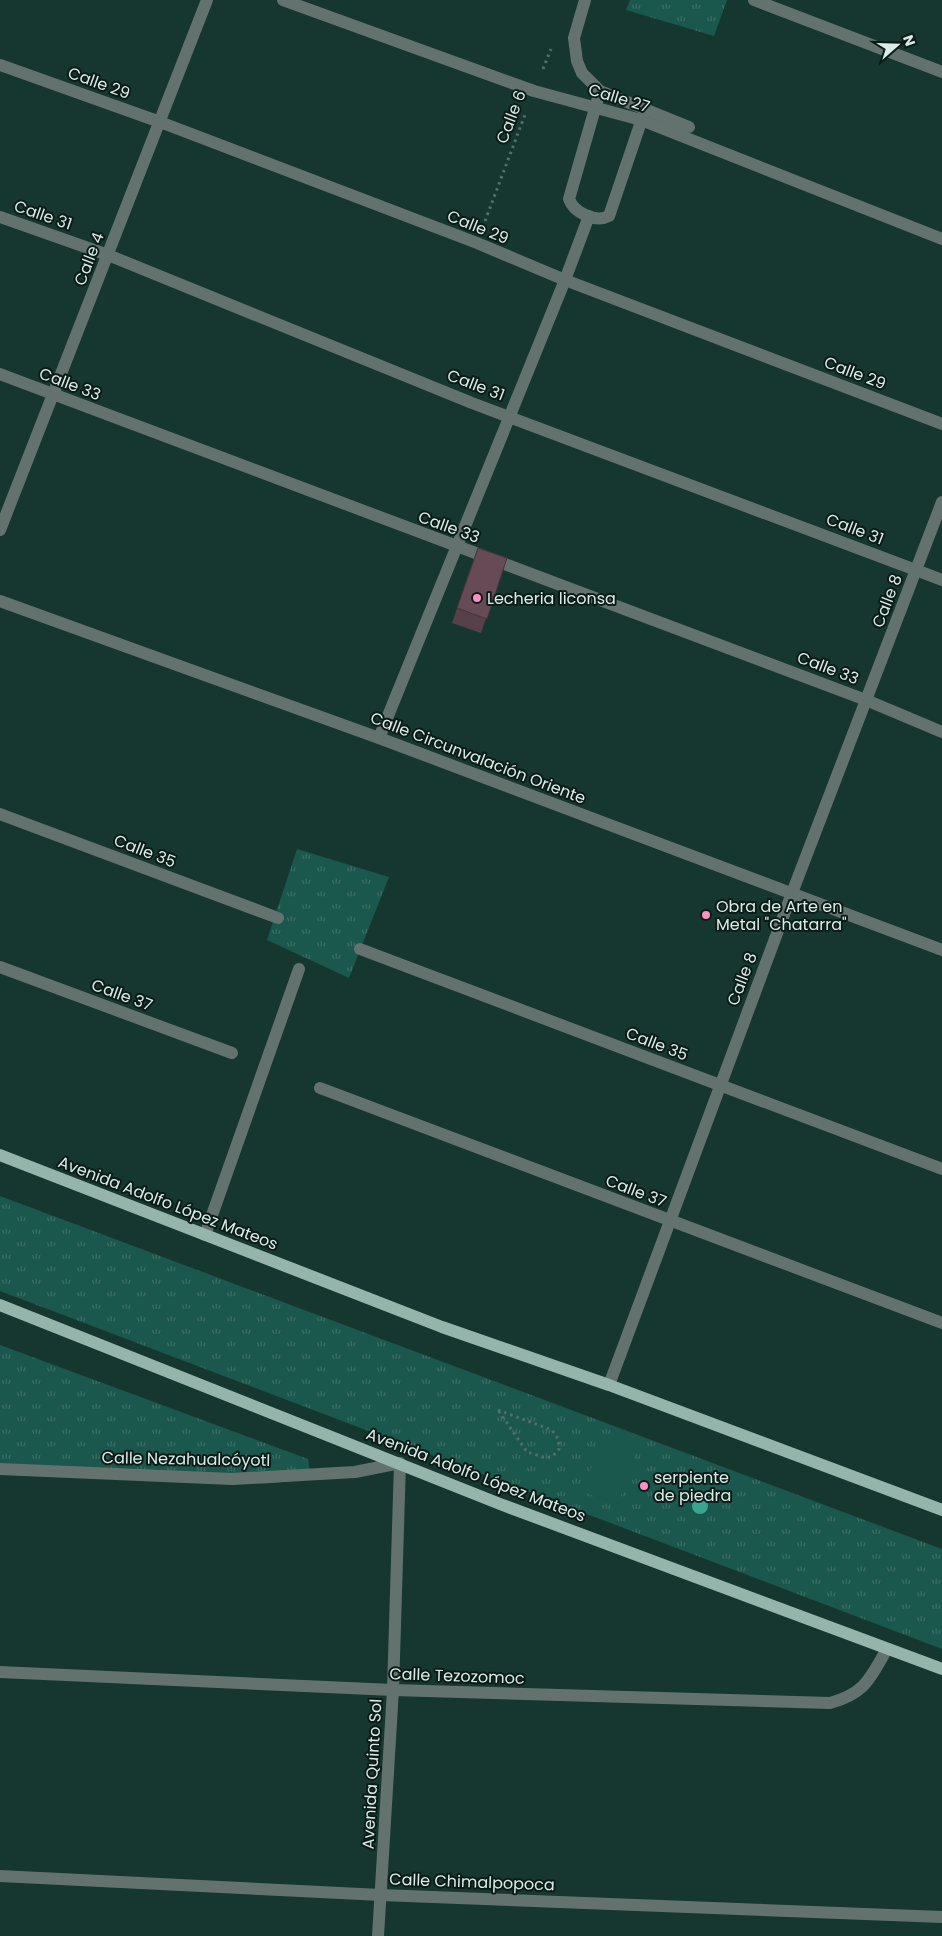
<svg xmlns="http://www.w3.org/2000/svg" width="942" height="1936" font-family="Poppins,sans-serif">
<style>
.park{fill:url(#park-tufts)}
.pitch{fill:#1a574c}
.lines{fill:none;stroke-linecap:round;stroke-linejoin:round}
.path{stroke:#526f69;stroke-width:3;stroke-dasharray:2.5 4;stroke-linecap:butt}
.minor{stroke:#63726e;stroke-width:12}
.major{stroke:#95b4ac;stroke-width:12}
.tree{fill:#39a490}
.wall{fill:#58404a}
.building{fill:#664a56;stroke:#47343c}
.poi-dot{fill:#fc8fc3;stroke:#0d1b18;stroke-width:2}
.labels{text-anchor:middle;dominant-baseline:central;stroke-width:4;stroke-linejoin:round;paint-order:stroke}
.street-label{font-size:16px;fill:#d9ece7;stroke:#0d1b18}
.poi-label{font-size:16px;fill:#d9ece7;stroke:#0d1b18;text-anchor:start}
</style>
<defs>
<pattern id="park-tufts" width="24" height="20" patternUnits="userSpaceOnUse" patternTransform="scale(1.25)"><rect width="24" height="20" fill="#1a574c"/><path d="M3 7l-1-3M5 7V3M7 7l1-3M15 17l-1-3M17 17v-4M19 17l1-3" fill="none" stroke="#3b6f66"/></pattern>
</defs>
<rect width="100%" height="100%" fill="#153730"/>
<g class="park">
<path d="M 630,0 L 727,0 L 714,36 L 626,10 Z"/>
<path d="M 297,849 L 389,877 L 349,978 L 267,940 Z"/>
<path d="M 0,1196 L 942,1549 L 942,1649 L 0,1291 Z"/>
<path d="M 0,1345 L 308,1459 L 311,1479 L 264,1484 L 0,1465 Z"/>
</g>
<path class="pitch" d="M 603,1435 L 638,1447 L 618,1504 L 583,1492 Z"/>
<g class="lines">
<g class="path">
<path d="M 543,69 L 551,49"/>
<path d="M 485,221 L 526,112"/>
<path d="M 498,1410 L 552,1430 L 559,1440 L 559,1449 L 553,1456 L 546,1458 L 527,1452 Z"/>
</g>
<g class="minor">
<path d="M 283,0 L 534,91 L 641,120 L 942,239"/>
<path d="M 585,0 L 574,38 L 577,61 L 582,73 L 600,91 L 689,127"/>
<path d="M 754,0 L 942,72"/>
<path d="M 0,65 L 160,122 L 477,243 L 565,280 L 942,424"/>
<path d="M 600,91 L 569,199 C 574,213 596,223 609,216 L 645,110"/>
<path d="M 0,217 L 108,255 L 472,403 L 942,580"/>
<path d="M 0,374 L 866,700 L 942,732"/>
<path d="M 0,530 L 207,0"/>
<path d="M 0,601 L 379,738 L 942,950"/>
<path d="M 379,738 L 565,280 L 589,216"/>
<path d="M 0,814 L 278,918"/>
<path d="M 360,949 L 942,1169"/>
<path d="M 0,967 L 232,1053"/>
<path d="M 320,1088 L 942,1323"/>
<path d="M 205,1235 L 299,969"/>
<path d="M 609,1385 L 792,893 L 942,502"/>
<path d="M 0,1469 L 232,1479 L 355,1472 L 400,1463 L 393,1690 L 378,1936"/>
<path d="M 0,1672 L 393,1690 L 830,1703 C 866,1693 870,1678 887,1649"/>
<path d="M 0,1876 L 381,1895 L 942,1917"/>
</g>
<g class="major">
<path d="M 0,1155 L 442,1327 L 609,1385 L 942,1510"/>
<path d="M 0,1305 L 500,1504 L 942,1669"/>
</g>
</g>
<circle class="tree" cx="700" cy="1506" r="8"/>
<path class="wall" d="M 478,548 L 507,558 L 481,633 L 452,623 Z"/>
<path class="building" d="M 478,548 L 507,558 L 487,619 L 457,608 Z"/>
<g class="poi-dot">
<circle cx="477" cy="598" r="5"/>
<circle cx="706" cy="915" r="5"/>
<circle cx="644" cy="1486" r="5"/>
</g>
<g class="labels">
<g class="street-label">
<text transform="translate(99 83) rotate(20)">Calle 29</text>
<text transform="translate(619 98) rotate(17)">Calle 27</text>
<text transform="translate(511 117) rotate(-69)">Calle 6</text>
<text transform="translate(43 215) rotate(19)">Calle 31</text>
<text transform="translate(478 227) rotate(22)">Calle 29</text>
<text transform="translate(89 259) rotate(-69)">Calle 4</text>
<text transform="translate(855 373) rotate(21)">Calle 29</text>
<text transform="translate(70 384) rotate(21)">Calle 33</text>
<text transform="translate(476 385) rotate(21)">Calle 31</text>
<text transform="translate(449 527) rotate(20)">Calle 33</text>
<text transform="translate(855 529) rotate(21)">Calle 31</text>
<text transform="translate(887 601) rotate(-69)">Calle 8</text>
<text transform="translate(828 668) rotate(21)">Calle 33</text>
<text transform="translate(478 758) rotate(21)">Calle Circunvalación Oriente</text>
<text transform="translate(145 851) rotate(21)">Calle 35</text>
<text transform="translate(742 979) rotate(-69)">Calle 8</text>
<text transform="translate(122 995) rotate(20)">Calle 37</text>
<text transform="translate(657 1044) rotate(21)">Calle 35</text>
<text transform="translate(636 1191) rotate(21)">Calle 37</text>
<text transform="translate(168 1203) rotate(21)">Avenida Adolfo López Mateos</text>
<text transform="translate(186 1459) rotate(1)">Calle Nezahualcóyotl</text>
<text transform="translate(476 1475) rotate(21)">Avenida Adolfo López Mateos</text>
<text transform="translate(457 1676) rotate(2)">Calle Tezozomoc</text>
<text transform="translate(372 1774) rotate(-87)">Avenida Quinto Sol</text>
<text transform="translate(472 1882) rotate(2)">Calle Chimalpopoca</text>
</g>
<g class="poi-label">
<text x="487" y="598">Lecheria liconsa</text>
<text x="716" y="906">Obra de Arte en<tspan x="716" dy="18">Metal "Chatarra"</tspan></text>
<text x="654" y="1477">serpiente<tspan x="654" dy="18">de piedra</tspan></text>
</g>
</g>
<g transform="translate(897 45) rotate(70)" stroke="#0d1b18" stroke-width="4" paint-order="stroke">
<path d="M0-4L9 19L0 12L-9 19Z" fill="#d9ece7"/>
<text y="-8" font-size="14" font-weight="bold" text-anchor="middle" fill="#d9ece7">N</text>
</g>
</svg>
